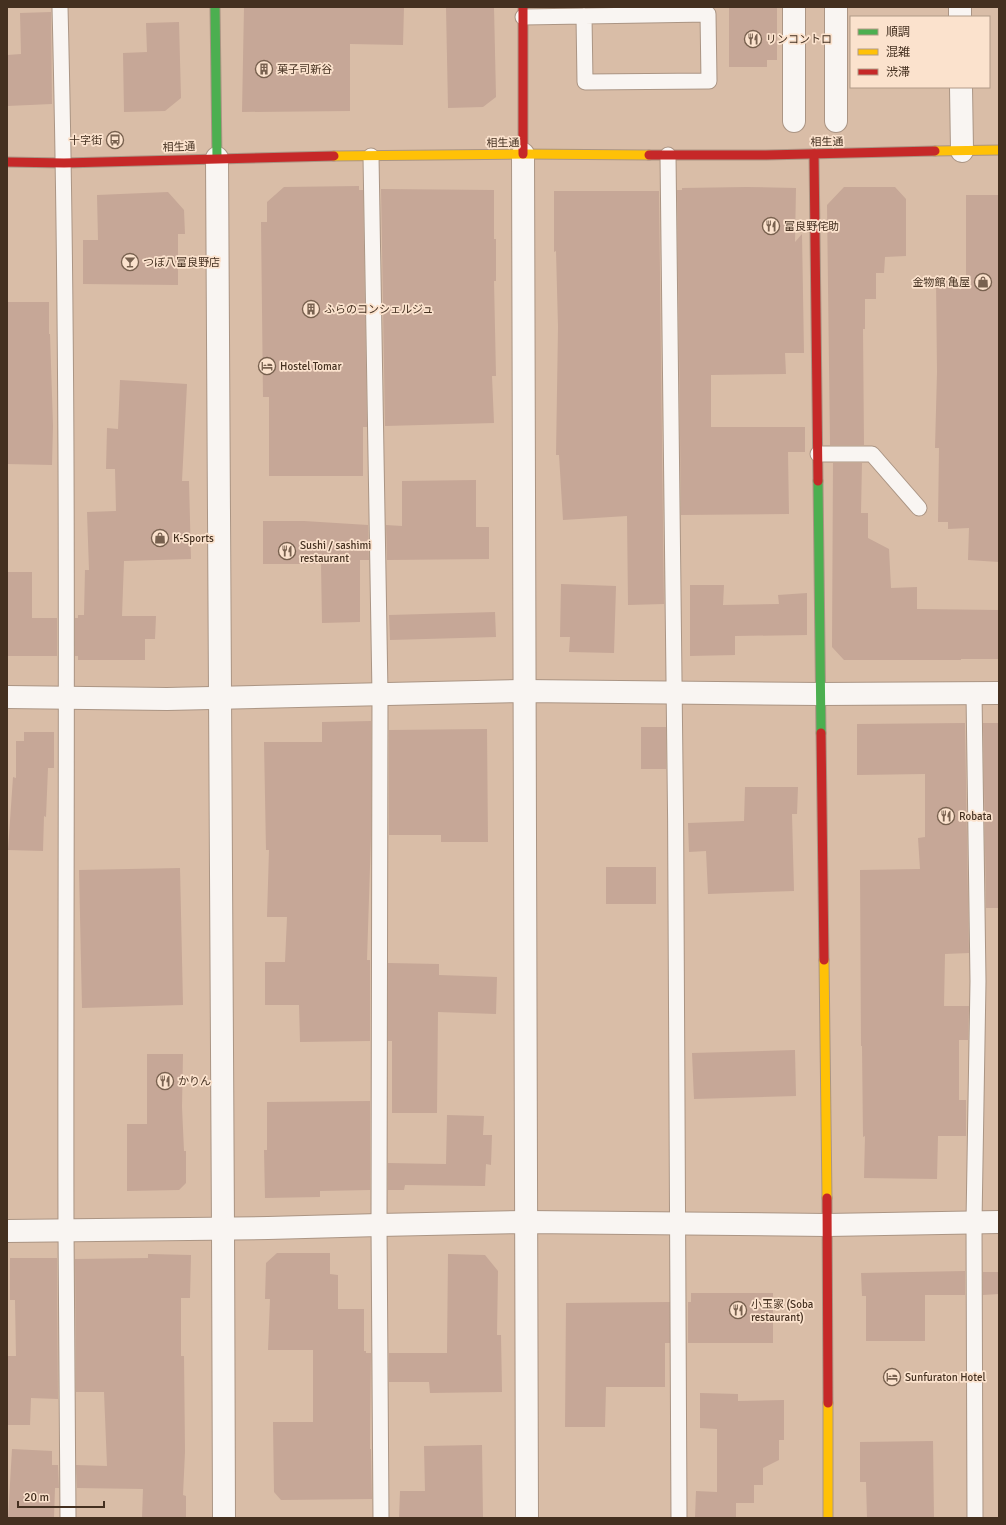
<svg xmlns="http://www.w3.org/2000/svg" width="1006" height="1525" font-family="Signika,'Noto Sans JP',sans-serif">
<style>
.building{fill:#c6a797}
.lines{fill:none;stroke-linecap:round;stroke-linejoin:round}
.lane-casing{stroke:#ab9584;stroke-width:17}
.street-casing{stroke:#ab9584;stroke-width:24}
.fast-casing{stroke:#ab9584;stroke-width:11}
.slow-casing{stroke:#ab9584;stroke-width:11}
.jam-casing{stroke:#ab9584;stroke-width:11}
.lane{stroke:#f9f5f2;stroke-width:15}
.street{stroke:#f9f5f2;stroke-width:22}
.fast{stroke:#4caf50;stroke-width:9}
.slow{stroke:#ffc107;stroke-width:9}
.jam{stroke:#c62828;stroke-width:9}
.labels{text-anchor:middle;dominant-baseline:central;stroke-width:3.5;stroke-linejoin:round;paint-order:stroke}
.poi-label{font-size:11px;fill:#443020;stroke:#fbe2cd;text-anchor:start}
.street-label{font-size:11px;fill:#443020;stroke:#fbe2cd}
</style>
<rect width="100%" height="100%" fill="#d9bda7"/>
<g class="building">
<path d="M 244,7 L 404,7 L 403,45 L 350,44 L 350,111 L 242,112 Z"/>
<path d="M 446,7 L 494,7 L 496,97 L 483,107 L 448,108 Z"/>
<path d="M 729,7 L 777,7 L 777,60 L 767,60 L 767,67 L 729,67 Z"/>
<path d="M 51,12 L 52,104 L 7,106 L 7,55 L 21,54 L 20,13 Z"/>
<path d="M 179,22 L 181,98 L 165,111 L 124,112 L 123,53 L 147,52 L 146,23 Z"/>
<path d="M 359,186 L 359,190 L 363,190 L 367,427 L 363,427 L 363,476 L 269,476 L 269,397 L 263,397 L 261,222 L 267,222 L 267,202 L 284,187 Z"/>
<path d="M 746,187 L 796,188 L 795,242 L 802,234 L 804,353 L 785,353 L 786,374 L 711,375 L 711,427 L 805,427 L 805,452 L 788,452 L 789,514 L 681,515 L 677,190 L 682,190 L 682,188 Z"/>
<path d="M 844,187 L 895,187 L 906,199 L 906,256 L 885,257 L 884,273 L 876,273 L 876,299 L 865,299 L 865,329 L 863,329 L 864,445 L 830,445 L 827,205 Z"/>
<path d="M 381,189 L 494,190 L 494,239 L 496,239 L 496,281 L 494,281 L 496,376 L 492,376 L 494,423 L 385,426 Z"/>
<path d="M 554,191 L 659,191 L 664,604 L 628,605 L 627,516 L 563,520 L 559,455 L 556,455 L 558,327 L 556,251 L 554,252 Z"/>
<path d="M 168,192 L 184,210 L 185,234 L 178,234 L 178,285 L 83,284 L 83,240 L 98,240 L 97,195 Z"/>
<path d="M 966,195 L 999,195 L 999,562 L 968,560 L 969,528 L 948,529 L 948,522 L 938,522 L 939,448 L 935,448 L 937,372 L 936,280 L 966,279 Z"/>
<path d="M 7,302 L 49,302 L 49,334 L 50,334 L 53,426 L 52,465 L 7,464 Z"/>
<path d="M 120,380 L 187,384 L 182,481 L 189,481 L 191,559 L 124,561 L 122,616 L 156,616 L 155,639 L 145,639 L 145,660 L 78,660 L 78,656 L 75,656 L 75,618 L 78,618 L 78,615 L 84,615 L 85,570 L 89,570 L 87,512 L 116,511 L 115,469 L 106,469 L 107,428 L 118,429 Z"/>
<path d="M 833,463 L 862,463 L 861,513 L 868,513 L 868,538 L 889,549 L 891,588 L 917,587 L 917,609 L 999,610 L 999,659 L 961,659 L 961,660 L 844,660 L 832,647 Z"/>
<path d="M 476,480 L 476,527 L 489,527 L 489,559 L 387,560 L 386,525 L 402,526 L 402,481 Z"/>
<path d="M 263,521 L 304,521 L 368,525 L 369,560 L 360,560 L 360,622 L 322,623 L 321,564 L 263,564 Z"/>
<path d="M 7,572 L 32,572 L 32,618 L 57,618 L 57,656 L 7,656 Z"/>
<path d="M 561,584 L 616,586 L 614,653 L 569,652 L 570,637 L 560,637 Z"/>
<path d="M 690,585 L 724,585 L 723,605 L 779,604 L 778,595 L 807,593 L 807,635 L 735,636 L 735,655 L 690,656 Z"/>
<path d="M 495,612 L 496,637 L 390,640 L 389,615 Z"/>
<path d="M 371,721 L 371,836 L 367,960 L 370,960 L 370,1041 L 300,1042 L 299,1005 L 265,1005 L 265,962 L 285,962 L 287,917 L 267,917 L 269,850 L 266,850 L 264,742 L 322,742 L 322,722 Z"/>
<path d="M 965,723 L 969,953 L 945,954 L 944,1006 L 969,1006 L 968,1040 L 959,1040 L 959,1100 L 966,1100 L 966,1136 L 938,1136 L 937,1179 L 864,1178 L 865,1136 L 863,1137 L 862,1046 L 861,1046 L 860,870 L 920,869 L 918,838 L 925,837 L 925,774 L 857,775 L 857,724 Z"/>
<path d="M 983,723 L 999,723 L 999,908 L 986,908 Z"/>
<rect x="641" y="727" width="25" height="42"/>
<path d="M 487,729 L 488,842 L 441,842 L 441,835 L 389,835 L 389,730 Z"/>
<path d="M 24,732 L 54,732 L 54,768 L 48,768 L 46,817 L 44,816 L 43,851 L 8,850 L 13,777 L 16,778 L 16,741 L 24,741 Z"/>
<path d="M 745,787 L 798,787 L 797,814 L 792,814 L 794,891 L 708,894 L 706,851 L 689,852 L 688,823 L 744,821 Z"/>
<rect x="606" y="867" width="50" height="37"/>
<path d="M 180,868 L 183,1005 L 82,1008 L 79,870 Z"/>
<path d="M 388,963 L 439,964 L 439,975 L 497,977 L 496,1014 L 438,1012 L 437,1113 L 392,1113 L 392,1041 L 388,1041 Z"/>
<path d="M 795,1050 L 796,1096 L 694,1099 L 692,1053 Z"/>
<path d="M 147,1054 L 183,1054 L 182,1107 L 184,1151 L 186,1151 L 186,1183 L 179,1190 L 127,1191 L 127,1124 L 147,1124 Z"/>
<path d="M 370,1101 L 370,1190 L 320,1191 L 320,1197 L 265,1198 L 264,1150 L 267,1150 L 267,1102 Z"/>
<path d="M 447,1115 L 484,1116 L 483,1135 L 492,1135 L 491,1165 L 486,1164 L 485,1186 L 405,1185 L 404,1190 L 388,1190 L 388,1163 L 446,1164 Z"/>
<path d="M 277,1253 L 330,1253 L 330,1274 L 338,1275 L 338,1309 L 364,1309 L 364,1351 L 366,1351 L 366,1353 L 371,1353 L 370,1449 L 371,1449 L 372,1499 L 281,1500 L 274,1492 L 273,1422 L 313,1422 L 313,1350 L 268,1350 L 270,1299 L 265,1299 L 266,1263 Z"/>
<path d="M 148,1254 L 191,1255 L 190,1298 L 181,1298 L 181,1356 L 184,1356 L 185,1452 L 183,1495 L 186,1496 L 186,1518 L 142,1518 L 143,1489 L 77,1488 L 76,1465 L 107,1466 L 104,1392 L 76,1392 L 75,1259 L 148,1258 Z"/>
<path d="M 448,1254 L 485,1255 L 498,1271 L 497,1335 L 501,1335 L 502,1392 L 430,1393 L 429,1382 L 389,1382 L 389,1353 L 447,1353 Z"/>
<path d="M 10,1258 L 57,1258 L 58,1399 L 31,1398 L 30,1425 L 7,1425 L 7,1356 L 16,1356 L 15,1300 L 10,1300 Z"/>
<path d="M 965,1271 L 965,1295 L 925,1295 L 925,1341 L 866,1341 L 866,1296 L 862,1296 L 861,1273 Z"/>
<path d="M 983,1272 L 999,1272 L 999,1294 L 983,1295 Z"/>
<path d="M 691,1293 L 773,1293 L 773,1343 L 688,1343 L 688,1302 L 691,1302 Z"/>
<path d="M 670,1302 L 670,1343 L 665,1343 L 665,1387 L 606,1387 L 605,1427 L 565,1427 L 566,1303 Z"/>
<path d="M 700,1393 L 738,1394 L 738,1401 L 784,1400 L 784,1440 L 779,1440 L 779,1460 L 763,1468 L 763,1485 L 754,1485 L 754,1503 L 736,1503 L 736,1518 L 695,1518 L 696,1491 L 717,1492 L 717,1429 L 700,1428 Z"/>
<path d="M 933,1441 L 934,1518 L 867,1518 L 866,1482 L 860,1482 L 860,1442 Z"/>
<path d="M 482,1445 L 483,1518 L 399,1518 L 400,1491 L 425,1491 L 424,1446 Z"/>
<path d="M 12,1449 L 52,1451 L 52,1465 L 58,1465 L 59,1488 L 55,1488 L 54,1518 L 8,1518 Z"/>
</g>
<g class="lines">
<g class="lane-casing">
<g id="lane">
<path d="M 60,7 C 70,414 65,822 66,1229 C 66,1326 67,1422 68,1518"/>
<path d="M 523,17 L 708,14 L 709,81 L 585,82 L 584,16"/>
<path d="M 668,155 C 674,609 679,1064 679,1518"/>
<path d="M 371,156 L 380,694 L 379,1225 L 381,1518"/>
<path d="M 818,454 L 872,454 L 919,508"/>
<path d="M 974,693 L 978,981 L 974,1222 L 975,1518"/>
</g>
</g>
<g class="street-casing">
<g id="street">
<path d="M 960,7 L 960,17"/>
<path d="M 961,87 L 962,151"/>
<path d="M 794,121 L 794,7"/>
<path d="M 836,121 L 836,7"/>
<path d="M 523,154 L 527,1518"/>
<path d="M 217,158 L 223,1229 L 224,1518"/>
<path d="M 7,697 L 167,699 L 524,691 L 820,694 L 999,693"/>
<path d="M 7,1231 L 268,1228 L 379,1225 L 526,1222 L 827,1225 L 999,1222"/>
</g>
</g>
<g class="fast-casing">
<g id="fast">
<path d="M 215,7 L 217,158"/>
<path d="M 818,481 L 821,733"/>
</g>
</g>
<g class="slow-casing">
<g id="slow">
<path d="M 935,151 L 999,150"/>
<path d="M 334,156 L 523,154 L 649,155"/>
<path d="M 824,960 L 827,1198"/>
<path d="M 828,1403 L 828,1518"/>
</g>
</g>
<g class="jam-casing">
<g id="jam">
<path d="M 523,7 L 523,154"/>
<path d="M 814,154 L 818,481"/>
<path d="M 649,155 L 766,155 L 935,151"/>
<path d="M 7,162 L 64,163 L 334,156"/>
<path d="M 821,733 L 824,960"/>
<path d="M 827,1198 L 828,1403"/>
</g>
</g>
<use href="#lane" class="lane"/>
<use href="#street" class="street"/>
<use href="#fast" class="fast"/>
<use href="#slow" class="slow"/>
<use href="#jam" class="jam"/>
</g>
<defs>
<g id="restaurant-ring" transform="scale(0.9)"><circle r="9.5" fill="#fbe2cd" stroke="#78614f" stroke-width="1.5"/><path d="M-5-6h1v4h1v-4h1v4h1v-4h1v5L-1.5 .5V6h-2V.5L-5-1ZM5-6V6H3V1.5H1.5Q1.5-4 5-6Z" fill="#78614f"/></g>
<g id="building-ring" transform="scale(0.9)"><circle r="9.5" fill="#fbe2cd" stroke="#78614f" stroke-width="1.5"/><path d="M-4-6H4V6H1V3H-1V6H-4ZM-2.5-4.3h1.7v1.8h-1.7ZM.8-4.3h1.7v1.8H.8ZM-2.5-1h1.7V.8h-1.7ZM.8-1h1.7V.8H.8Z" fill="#78614f"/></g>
<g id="bus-ring" transform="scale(0.9)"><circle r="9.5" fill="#fbe2cd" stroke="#78614f" stroke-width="1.5"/><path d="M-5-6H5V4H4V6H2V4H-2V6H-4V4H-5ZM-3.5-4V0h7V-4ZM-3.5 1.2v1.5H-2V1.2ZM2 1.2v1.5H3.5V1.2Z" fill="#78614f"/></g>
<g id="bar-ring" transform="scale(0.9)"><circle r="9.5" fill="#fbe2cd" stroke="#78614f" stroke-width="1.5"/><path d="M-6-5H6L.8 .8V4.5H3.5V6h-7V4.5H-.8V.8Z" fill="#78614f"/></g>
<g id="shop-ring" transform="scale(0.9)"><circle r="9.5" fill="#fbe2cd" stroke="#78614f" stroke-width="1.5"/><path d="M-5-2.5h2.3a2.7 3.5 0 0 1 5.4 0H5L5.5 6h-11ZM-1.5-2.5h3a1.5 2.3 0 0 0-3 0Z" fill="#78614f"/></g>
<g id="hotel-ring" transform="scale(0.9)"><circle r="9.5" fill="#fbe2cd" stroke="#78614f" stroke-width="1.5"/><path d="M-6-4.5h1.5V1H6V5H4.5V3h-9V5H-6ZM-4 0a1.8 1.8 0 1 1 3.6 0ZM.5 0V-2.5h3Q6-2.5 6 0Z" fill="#78614f"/></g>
</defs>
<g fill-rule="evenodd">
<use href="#restaurant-ring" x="753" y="39"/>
<use href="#building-ring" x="264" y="69"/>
<use href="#bus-ring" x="115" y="140"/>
<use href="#restaurant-ring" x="771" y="226"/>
<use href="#bar-ring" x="130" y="262"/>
<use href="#shop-ring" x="983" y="282"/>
<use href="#building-ring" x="311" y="309"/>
<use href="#hotel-ring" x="267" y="366"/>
<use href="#shop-ring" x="160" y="538"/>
<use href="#restaurant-ring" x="287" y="551"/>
<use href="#restaurant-ring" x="946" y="816"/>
<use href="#restaurant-ring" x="165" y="1081"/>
<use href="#restaurant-ring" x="738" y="1310"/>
<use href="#hotel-ring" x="892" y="1377"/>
</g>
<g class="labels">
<g class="poi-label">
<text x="766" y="39">リンコントロ</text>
<text x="277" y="69">菓子司新谷</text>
<text x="102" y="140" text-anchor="end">十字街</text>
<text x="784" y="226">富良野侘助</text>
<text x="143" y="262">つぼ八富良野店</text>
<text x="970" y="282" text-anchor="end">金物館 亀屋</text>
<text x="324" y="309">ふらのコンシェルジュ</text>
<text x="280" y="366">Hostel Tomar</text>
<text x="173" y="538">K-Sports</text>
<text x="300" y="545">Sushi / sashimi<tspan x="300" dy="13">restaurant</tspan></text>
<text x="959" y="816">Robata</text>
<text x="178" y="1081">かりん</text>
<text x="751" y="1304">小玉家 (Soba<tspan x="751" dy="13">restaurant)</tspan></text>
<text x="905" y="1377">Sunfuraton Hotel</text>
</g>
<g class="street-label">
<text transform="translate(827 142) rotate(-1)">相生通</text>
<text transform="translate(503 143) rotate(-1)">相生通</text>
<text transform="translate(179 147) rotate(-2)">相生通</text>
</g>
</g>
<rect width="1006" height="1525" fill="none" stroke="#443020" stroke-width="16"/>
<rect x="850" y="16" width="140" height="72" fill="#fbe2cd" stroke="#b29b88"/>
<rect x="858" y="29" width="20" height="6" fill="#4caf50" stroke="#b29b88"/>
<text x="886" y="36" font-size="12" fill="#443020">順調</text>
<rect x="858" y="49" width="20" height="6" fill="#ffc107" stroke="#b29b88"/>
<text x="886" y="56" font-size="12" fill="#443020">混雑</text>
<rect x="858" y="69" width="20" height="6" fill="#c62828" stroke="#b29b88"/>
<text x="886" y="76" font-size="12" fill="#443020">渋滞</text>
<path d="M18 1501v6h86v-6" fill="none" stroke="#443020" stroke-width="2"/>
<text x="24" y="1501" font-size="12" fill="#443020" stroke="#fbe2cd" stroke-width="3" paint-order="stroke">20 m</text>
</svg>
